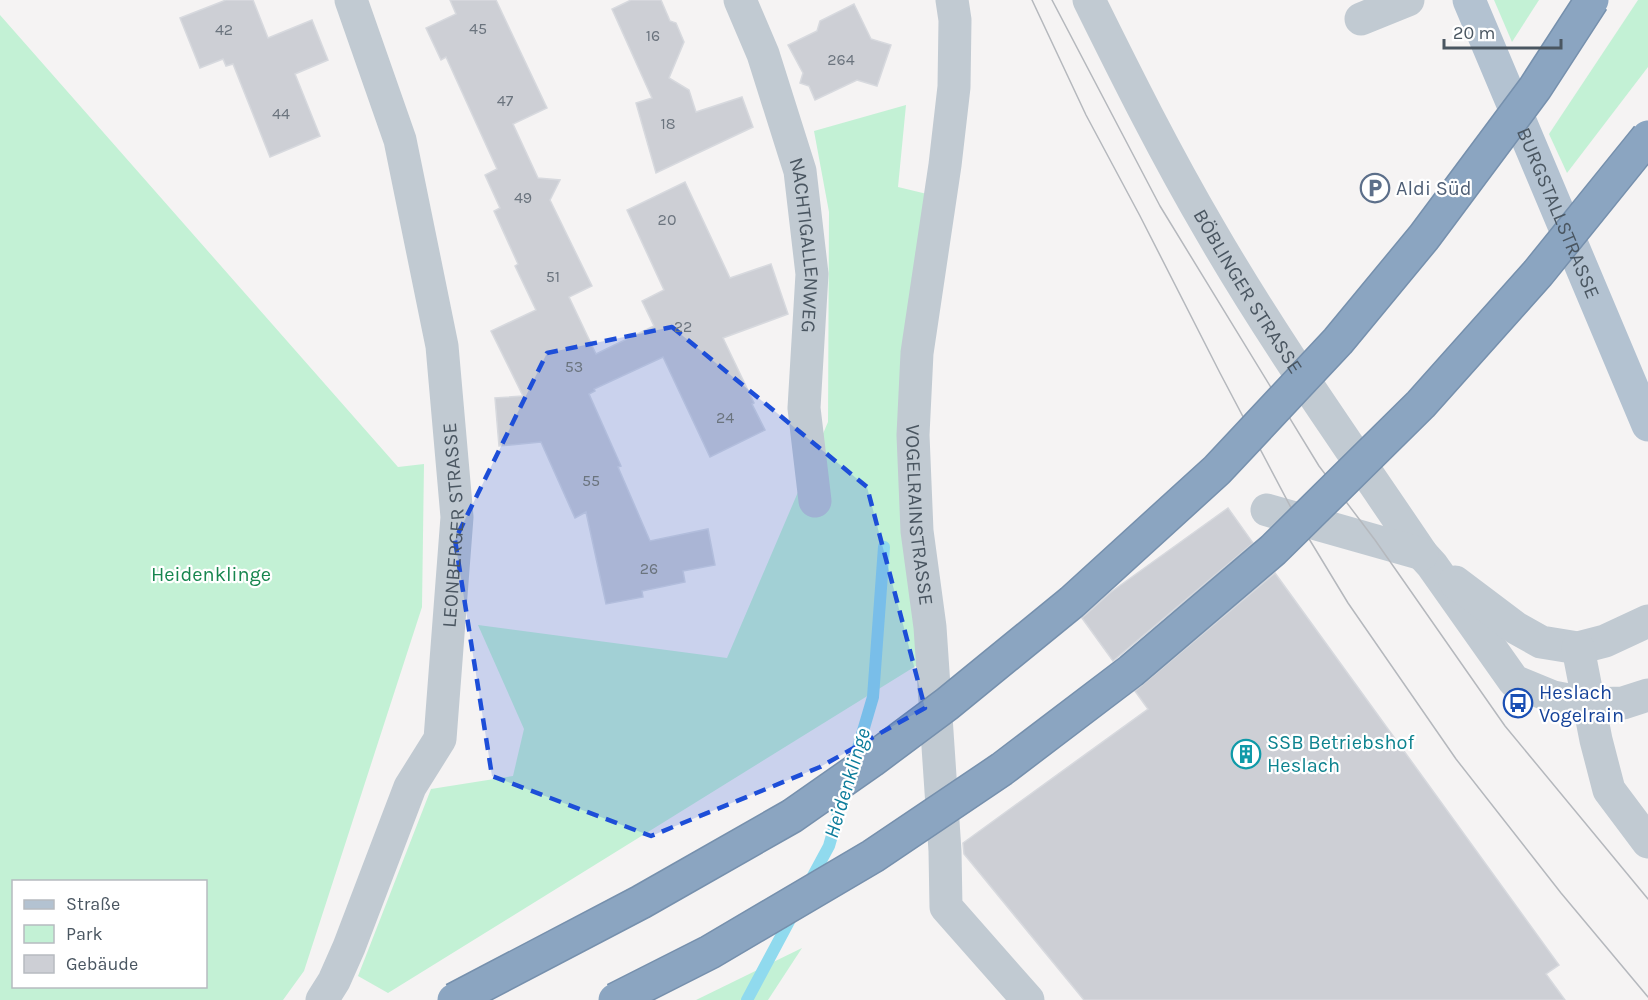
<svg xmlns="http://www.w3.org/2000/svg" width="1648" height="1000" font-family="Karla,sans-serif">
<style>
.green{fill:#c3f1d5;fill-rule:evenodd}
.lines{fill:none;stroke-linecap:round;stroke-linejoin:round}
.stream{stroke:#90daee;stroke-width:12}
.building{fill:#cdcfd5;stroke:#d7d9de;stroke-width:1.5}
.minor{stroke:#c1cad2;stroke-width:33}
.major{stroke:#b3c2d1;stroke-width:33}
.tram{stroke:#b5b8bd;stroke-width:1.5}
.highway-bridge-casing{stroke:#7690ad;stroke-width:36;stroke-linecap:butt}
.highway-bridge{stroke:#8ba5c1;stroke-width:33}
.marked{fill:#1d4ed8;fill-opacity:0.2;stroke:#1d4ed8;stroke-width:4.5;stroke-dasharray:12 8;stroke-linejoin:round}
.labels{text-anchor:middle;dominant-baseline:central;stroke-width:4.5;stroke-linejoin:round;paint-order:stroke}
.number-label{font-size:16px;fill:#6b747e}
.service-label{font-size:20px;fill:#4e5e75;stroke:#fff;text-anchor:start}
.street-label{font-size:20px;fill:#4a5661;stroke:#fff}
.park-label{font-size:20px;fill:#17864f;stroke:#fff}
.transit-label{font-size:20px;fill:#164399;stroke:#fff;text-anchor:start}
.culture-label{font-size:20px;fill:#0d838f;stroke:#fff;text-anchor:start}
.water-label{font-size:21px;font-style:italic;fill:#0c7c9b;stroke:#fff}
</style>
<rect width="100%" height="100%" fill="#f5f3f3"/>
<g class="green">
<path d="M 1494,0 L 1539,0 L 1512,42 Z"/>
<path d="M 1638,0 L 1648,0 L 1648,67 L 1567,173 L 1549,134 Z"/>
<path d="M 0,15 L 398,467 L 424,464 L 422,607 L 304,971 L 283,1000 L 0,1000 ZM 14,882 L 206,882 L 206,986 L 14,986 Z"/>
<path d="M 906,105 L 898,187 L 927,194 L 919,664 L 388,993 L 358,976 L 431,789 L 513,776 L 524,729 L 478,625 L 727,658 L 828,422 L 829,212 L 814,131 Z"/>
<path d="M 802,948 L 768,1000 L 696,1000 Z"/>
</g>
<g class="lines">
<g class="stream">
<path d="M 853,765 L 873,697 L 884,547"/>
<path d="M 808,885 L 829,846 L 846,787"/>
<path d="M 747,1000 L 793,914"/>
</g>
</g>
<g class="building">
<path d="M 226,0 L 253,0 L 268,38 L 312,20 L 328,60 L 295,74 L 320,136 L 270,157 L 233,64 L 226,66 L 223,59 L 200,68 L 180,18 Z"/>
<path d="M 450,0 L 496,0 L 547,108 L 513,124 L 538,178 L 560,180 L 550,200 L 592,286 L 569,297 L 596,354 L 654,326 L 642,301 L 664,290 L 627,210 L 685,182 L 730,278 L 771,264 L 788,314 L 723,338 L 754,403 L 752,404 L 765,430 L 710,457 L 663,357 L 594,389 L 595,391 L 589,394 L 621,466 L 618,467 L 650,541 L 708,529 L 715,565 L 683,571 L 685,582 L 642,591 L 643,597 L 606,604 L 586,512 L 575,518 L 541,442 L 499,446 L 495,398 L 523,396 L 491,331 L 536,310 L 515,266 L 518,264 L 494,211 L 500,208 L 485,175 L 497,169 L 446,57 L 441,60 L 426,28 L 456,14 Z"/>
<path d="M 631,0 L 661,0 L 670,21 L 676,23 L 684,42 L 669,78 L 689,90 L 696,112 L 742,97 L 753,127 L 656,173 L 636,103 L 652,98 L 612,9 Z"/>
<path d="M 854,4 L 871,39 L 891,45 L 877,86 L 857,80 L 815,100 L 809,86 L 800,83 L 803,73 L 788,45 L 817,31 L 820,21 Z"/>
<path d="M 1228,508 L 1253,543 L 1113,661 L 1082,618 L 1111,592 Z"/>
<path d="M 1275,573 L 1559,965 L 1546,974 L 1565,1000 L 1084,1000 L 964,854 L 963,843 L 1148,709 L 1135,691 Z"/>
</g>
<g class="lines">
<g class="minor">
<path id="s1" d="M 740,0 L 763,54 L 800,171 L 812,274 L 804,408 L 815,501"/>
<path id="s2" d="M 952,0 L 955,20 L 954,87 L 945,165 L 917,353 L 913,435 L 917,531 L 930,627 L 945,851 L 946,907 L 1028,1000"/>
<path id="s3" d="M 1089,0 C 1127,77 1166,155 1210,230 C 1274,341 1350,447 1422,554 L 1432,565 L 1514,681 L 1553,697 L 1589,704 L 1623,703 L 1648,695"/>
<path d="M 1361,19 L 1408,0"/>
<path d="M 1267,510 L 1422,554"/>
<path d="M 1455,582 L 1516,628 L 1541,642 L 1578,648 L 1605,641 L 1648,621"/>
<path d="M 1578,648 L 1596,740 L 1609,790 L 1648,842"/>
<path id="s4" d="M 322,1000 L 334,981 L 349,947 L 410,787 L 440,739 L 457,517 L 442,346 L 400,140 L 351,0"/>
</g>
<path class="major" id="s5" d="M 1469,0 L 1648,425"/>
<g class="tram">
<path d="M 1032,0 L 1086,115 L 1140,216 L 1220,373 L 1297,519 L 1348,603 L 1456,759 L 1561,893 L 1648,997"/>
<path d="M 1052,0 L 1160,206 L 1319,466 L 1375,540 L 1505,726 L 1648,899"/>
</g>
<g class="highway-bridge-casing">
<g id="highway-bridge">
<path d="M 454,1000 L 641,902 L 792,816 L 872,760 L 947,704 L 1072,602 L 1217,470 L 1338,341 L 1424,237 L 1535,88 L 1592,0"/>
<path d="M 615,1000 L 710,952 L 873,856 L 1002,769 L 1131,671 L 1273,550 L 1421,404 L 1538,273 L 1648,137"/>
</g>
</g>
<use href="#highway-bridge" class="highway-bridge"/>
</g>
<path class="marked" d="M 672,327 L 867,487 L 925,708 L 820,767 L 651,836 L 492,776 L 455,540 L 547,353 Z"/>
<defs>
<g id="parking-ring" transform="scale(1.5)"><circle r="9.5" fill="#fff" stroke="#5c6f8a" stroke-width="1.5"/><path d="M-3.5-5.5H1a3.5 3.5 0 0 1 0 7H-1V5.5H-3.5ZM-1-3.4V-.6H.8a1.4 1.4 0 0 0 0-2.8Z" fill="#5c6f8a"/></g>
<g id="bus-ring" transform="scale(1.5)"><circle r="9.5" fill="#fff" stroke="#1a4fb4" stroke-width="1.5"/><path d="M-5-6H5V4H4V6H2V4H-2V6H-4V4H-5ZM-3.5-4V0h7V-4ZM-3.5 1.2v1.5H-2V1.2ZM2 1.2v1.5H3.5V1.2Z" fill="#1a4fb4"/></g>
<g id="building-ring" transform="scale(1.5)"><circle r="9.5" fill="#fff" stroke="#0f9aa8" stroke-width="1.5"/><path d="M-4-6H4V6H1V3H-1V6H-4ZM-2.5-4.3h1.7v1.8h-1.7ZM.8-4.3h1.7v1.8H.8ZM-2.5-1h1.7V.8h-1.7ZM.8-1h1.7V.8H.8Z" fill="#0f9aa8"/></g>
</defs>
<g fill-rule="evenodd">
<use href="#parking-ring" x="1375" y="188"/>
<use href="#bus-ring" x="1518" y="703"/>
<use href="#building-ring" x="1246" y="754"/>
</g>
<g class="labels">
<g class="number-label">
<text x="478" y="28">45</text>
<text x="224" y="29">42</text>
<text x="653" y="35">16</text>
<text x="841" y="59">264</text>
<text x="505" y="100">47</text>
<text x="281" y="113">44</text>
<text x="668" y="123">18</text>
<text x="523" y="197">49</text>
<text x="667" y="219">20</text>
<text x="553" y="276">51</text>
<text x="683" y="326">22</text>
<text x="574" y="366">53</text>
<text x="725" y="417">24</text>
<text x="591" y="480">55</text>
<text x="649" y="568">26</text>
</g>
<g class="service-label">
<text x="1396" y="188">Aldi Süd</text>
</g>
<g class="street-label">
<text stroke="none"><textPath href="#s5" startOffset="231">BURGSTALLSTRASSE</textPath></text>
<text stroke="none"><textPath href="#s1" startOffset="256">NACHTIGALLENWEG</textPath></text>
<text stroke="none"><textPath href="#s3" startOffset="332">BÖBLINGER STRASSE</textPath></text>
<text stroke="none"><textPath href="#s2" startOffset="518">VOGELRAINSTRASSE</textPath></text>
<text stroke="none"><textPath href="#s4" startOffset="502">LEONBERGER STRASSE</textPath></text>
</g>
<g class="park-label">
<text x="211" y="574">Heidenklinge</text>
</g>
<g class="transit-label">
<text x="1539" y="692">Heslach<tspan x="1539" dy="23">Vogelrain</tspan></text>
</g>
<g class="culture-label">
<text x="1267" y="742">SSB Betriebshof<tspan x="1267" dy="23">Heslach</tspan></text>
</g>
<g class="water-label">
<text transform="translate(847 783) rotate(-73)">Heidenklinge</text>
</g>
</g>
<rect x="12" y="880" width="195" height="108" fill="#ffffff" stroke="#b7bbc0" stroke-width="1.5"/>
<rect x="24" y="900" width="30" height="9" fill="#b3c2d1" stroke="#b7bbc0" stroke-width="1.5"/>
<text x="66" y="910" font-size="18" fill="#4a5661">Straße</text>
<rect x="24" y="925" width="30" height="18" fill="#c3f1d5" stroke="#b7bbc0" stroke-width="1.5"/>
<text x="66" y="940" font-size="18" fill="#4a5661">Park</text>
<rect x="24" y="955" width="30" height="18" fill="#cdcfd5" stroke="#b7bbc0" stroke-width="1.5"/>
<text x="66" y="970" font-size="18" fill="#4a5661">Gebäude</text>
<path d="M1444 39v9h117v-9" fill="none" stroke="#4a5661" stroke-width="3"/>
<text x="1453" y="39" font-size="18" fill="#4a5661" stroke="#ffffff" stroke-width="4.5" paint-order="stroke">20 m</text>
</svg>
